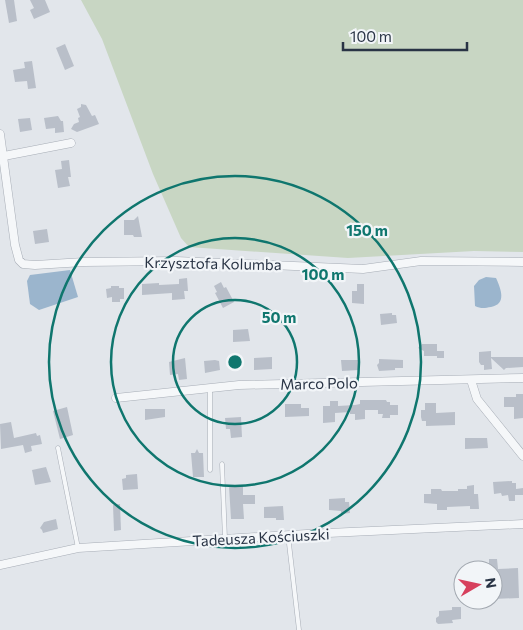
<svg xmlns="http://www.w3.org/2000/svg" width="523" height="630" font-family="Commissioner,sans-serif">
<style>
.green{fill:#c8d6c3}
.water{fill:#9bb5cd}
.building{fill:#b9bfc9}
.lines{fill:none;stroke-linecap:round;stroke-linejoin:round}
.service-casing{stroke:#a7adb6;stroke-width:5}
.minor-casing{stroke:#a7adb6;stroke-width:9}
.service{stroke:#f5f7f9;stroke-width:4}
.minor{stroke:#f5f7f9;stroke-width:8}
.ring{fill:none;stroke:#0f766e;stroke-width:2.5}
.labels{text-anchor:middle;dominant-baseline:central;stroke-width:4.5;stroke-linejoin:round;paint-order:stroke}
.street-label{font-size:15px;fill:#293445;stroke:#f2f5f8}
.centre{fill:#0f766e;stroke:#f2f5f8;stroke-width:2.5}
.ring-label{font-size:15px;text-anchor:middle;font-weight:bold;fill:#0f766e;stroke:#f2f5f8;stroke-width:4.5;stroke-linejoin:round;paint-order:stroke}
</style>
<rect width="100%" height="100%" fill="#e2e6eb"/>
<path class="green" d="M 81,0 L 523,0 L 523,252 L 474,251 L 348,258 L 189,247 L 181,238 L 153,174 L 102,39 Z"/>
<g class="water">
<path d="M 70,270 L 78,297 L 39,310 L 30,304 L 27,281 L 30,275 Z"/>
<path d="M 486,277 L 496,278 C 501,289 507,304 491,307 C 485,308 481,309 475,306 L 474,286 L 479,280 Z"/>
</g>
<g class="building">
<path d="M 5,0 L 14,0 L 17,21 L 9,23 Z"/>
<path d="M 30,0 L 45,0 L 50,12 L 34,19 L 30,10 L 34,8 Z"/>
<path d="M 65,44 L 74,66 L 65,70 L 56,48 Z"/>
<path d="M 32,61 L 36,88 L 28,89 L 27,81 L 15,82 L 13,70 L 25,68 L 24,62 Z"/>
<path d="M 81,104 L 86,105 L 92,116 L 95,115 L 99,124 L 77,132 L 71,129 L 74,124 L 79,122 L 78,118 L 80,117 L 77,109 L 81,107 Z"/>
<path d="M 58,116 L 61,121 L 63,121 L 64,132 L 55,133 L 55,128 L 46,129 L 44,118 Z"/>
<path d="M 30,118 L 32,130 L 20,132 L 18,119 Z"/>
<path d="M 69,160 L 71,177 L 68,177 L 70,186 L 58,188 L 55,170 L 62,169 L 61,161 Z"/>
<path d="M 138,216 L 142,237 L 134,237 L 133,235 L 124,235 L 124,220 L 134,220 Z"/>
<path d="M 47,229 L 49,242 L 35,244 L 33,231 Z"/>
<path d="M 187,278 L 188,291 L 184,291 L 185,299 L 172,300 L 172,293 L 142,295 L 142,284 L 159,283 L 159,285 L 179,284 L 179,279 Z"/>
<path d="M 221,282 L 224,288 L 226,287 L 234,302 L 223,308 L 215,293 L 217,292 L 214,286 Z"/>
<path d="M 357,284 L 364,284 L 364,304 L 352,303 L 352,291 L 357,291 Z"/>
<path d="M 111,286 L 119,286 L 119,288 L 124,288 L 124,299 L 120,299 L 120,302 L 112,302 L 112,297 L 107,298 L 106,289 L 111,288 Z"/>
<path d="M 392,313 L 392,315 L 396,315 L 397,323 L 381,325 L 380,314 Z"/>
<path d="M 248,329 L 250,341 L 233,342 L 233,330 Z"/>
<path d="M 422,344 L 437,344 L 437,351 L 444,351 L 444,358 L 437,358 L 437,356 L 424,356 L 424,351 L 418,348 Z"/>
<path d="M 491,351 L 491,357 L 523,357 L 523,367 L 506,368 L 504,370 L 491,358 L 492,369 L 484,370 L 484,365 L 481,365 L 479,362 L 479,352 Z"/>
<path d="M 272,357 L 272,369 L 254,370 L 254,358 Z"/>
<path d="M 185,358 L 187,379 L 179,380 L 178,374 L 170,375 L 169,362 Z"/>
<path d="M 379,359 L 403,360 L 403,368 L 395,368 L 395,370 L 379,371 L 377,365 L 379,363 Z"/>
<path d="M 215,360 L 219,361 L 220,370 L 205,373 L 204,361 Z"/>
<path d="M 341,360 L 359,360 L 359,370 L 342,371 Z"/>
<path d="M 516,394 L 523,394 L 523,418 L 514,419 L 514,407 L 504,407 L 504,397 L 516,397 Z"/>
<path d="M 360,400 L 386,400 L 387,402 L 390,402 L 390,405 L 398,405 L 398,415 L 390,415 L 390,418 L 382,418 L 383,414 L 378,414 L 378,410 L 365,410 L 365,419 L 355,420 L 355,414 L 350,414 L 350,412 L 335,413 L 335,422 L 323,423 L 323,406 L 330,406 L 330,401 L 338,401 L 338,406 L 355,405 L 360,404 Z"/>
<path d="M 425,403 L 436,403 L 436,413 L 455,412 L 455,425 L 426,426 L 426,421 L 422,421 L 421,417 L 421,410 L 425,410 Z"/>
<path d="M 285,404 L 301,404 L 301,408 L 309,408 L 309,416 L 285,417 Z"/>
<path d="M 67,407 L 73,435 L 60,439 L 53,411 Z"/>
<path d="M 145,409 L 165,409 L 165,417 L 145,420 Z"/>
<path d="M 241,417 L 242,437 L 231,438 L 230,429 L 226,429 L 225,418 Z"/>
<path d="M 11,422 L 14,438 L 36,433 L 37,436 L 40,435 L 42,444 L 31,446 L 32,451 L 25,453 L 23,445 L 1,449 L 0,424 Z"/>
<path d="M 465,438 L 487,438 L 488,448 L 465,449 Z"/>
<path d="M 197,449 L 199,453 L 203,453 L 204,477 L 193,477 L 191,453 L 195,453 Z"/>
<path d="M 46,467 L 51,482 L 35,485 L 32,470 Z"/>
<path d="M 137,474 L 138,489 L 123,490 L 122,479 L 126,478 L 126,475 Z"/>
<path d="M 512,481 L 512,483 L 516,483 L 516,489 L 523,488 L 523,495 L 515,495 L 515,501 L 509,501 L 508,495 L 502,496 L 501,493 L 494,494 L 493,482 Z"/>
<path d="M 243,485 L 243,495 L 255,495 L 255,504 L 243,504 L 244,519 L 231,519 L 229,486 Z"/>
<path d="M 474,485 L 474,494 L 478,494 L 479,509 L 470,509 L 470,506 L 447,507 L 447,510 L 437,510 L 437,504 L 424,503 L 424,494 L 431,494 L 431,489 L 441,489 L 442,491 L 458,491 L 458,489 L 467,489 L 467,486 Z"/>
<path d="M 345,498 L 345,502 L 349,502 L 350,513 L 341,514 L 341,511 L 329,510 L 329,499 Z"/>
<path d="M 120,504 L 121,530 L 114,531 L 113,505 Z"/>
<path d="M 283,506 L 284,520 L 276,520 L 276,518 L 264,518 L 264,507 Z"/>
<path d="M 56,519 L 58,529 L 43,533 L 42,530 L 40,528 L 44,522 Z"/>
<path d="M 489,559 L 497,559 L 498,569 L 518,568 L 519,598 L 493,599 L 493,570 L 489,570 Z"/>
<path d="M 452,607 L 461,607 L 461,619 L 452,620 L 453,623 L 438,624 L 436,622 L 436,618 L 439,616 L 439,611 L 452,610 Z"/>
</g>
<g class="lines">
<g class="service-casing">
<g id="service">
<path d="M 210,387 L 210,470"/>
<path d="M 58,448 L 78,548"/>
<path d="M 222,464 L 225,539"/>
<path d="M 288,535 L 299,630"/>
</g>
</g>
<g class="minor-casing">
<g id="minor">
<path d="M 0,134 L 15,245 L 19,260 L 23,264 L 35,265 L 84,262 L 176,261 L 363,269 L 421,261 L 523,262"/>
<path d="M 4,156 L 71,143"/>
<path d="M 471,380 L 477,399 L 523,456"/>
<path d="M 116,398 L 239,385 L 523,378"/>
<path d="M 0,565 L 78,548 L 307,534 L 523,524"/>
</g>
</g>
<use href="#service" class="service"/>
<use href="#minor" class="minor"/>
</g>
<g class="ring">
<circle cx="235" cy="362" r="62"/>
<circle cx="235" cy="362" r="124"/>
<circle cx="235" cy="362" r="186"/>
</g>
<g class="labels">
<g class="street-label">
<text transform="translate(213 263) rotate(1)">Krzysztofa Kolumba</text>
<text transform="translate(319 383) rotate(-1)">Marco Polo</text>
<text transform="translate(261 537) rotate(-3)">Tadeusza Kościuszki</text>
</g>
</g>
<circle cx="235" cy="362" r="8" class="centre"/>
<g class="ring-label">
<text x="367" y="236">150 m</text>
<text x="323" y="280">100 m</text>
<text x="279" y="323">50 m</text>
</g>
<g transform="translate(478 585) rotate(81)"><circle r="24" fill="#f2f5f8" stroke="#a2a8b0"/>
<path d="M0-4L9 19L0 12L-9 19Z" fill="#d7405d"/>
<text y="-8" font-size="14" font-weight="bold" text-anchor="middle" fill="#293445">N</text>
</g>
<path d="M343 42v8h124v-8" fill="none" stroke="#293445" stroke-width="2.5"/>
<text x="350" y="42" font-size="15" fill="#293445" stroke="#f2f5f8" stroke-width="4" paint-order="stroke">100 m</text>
</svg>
